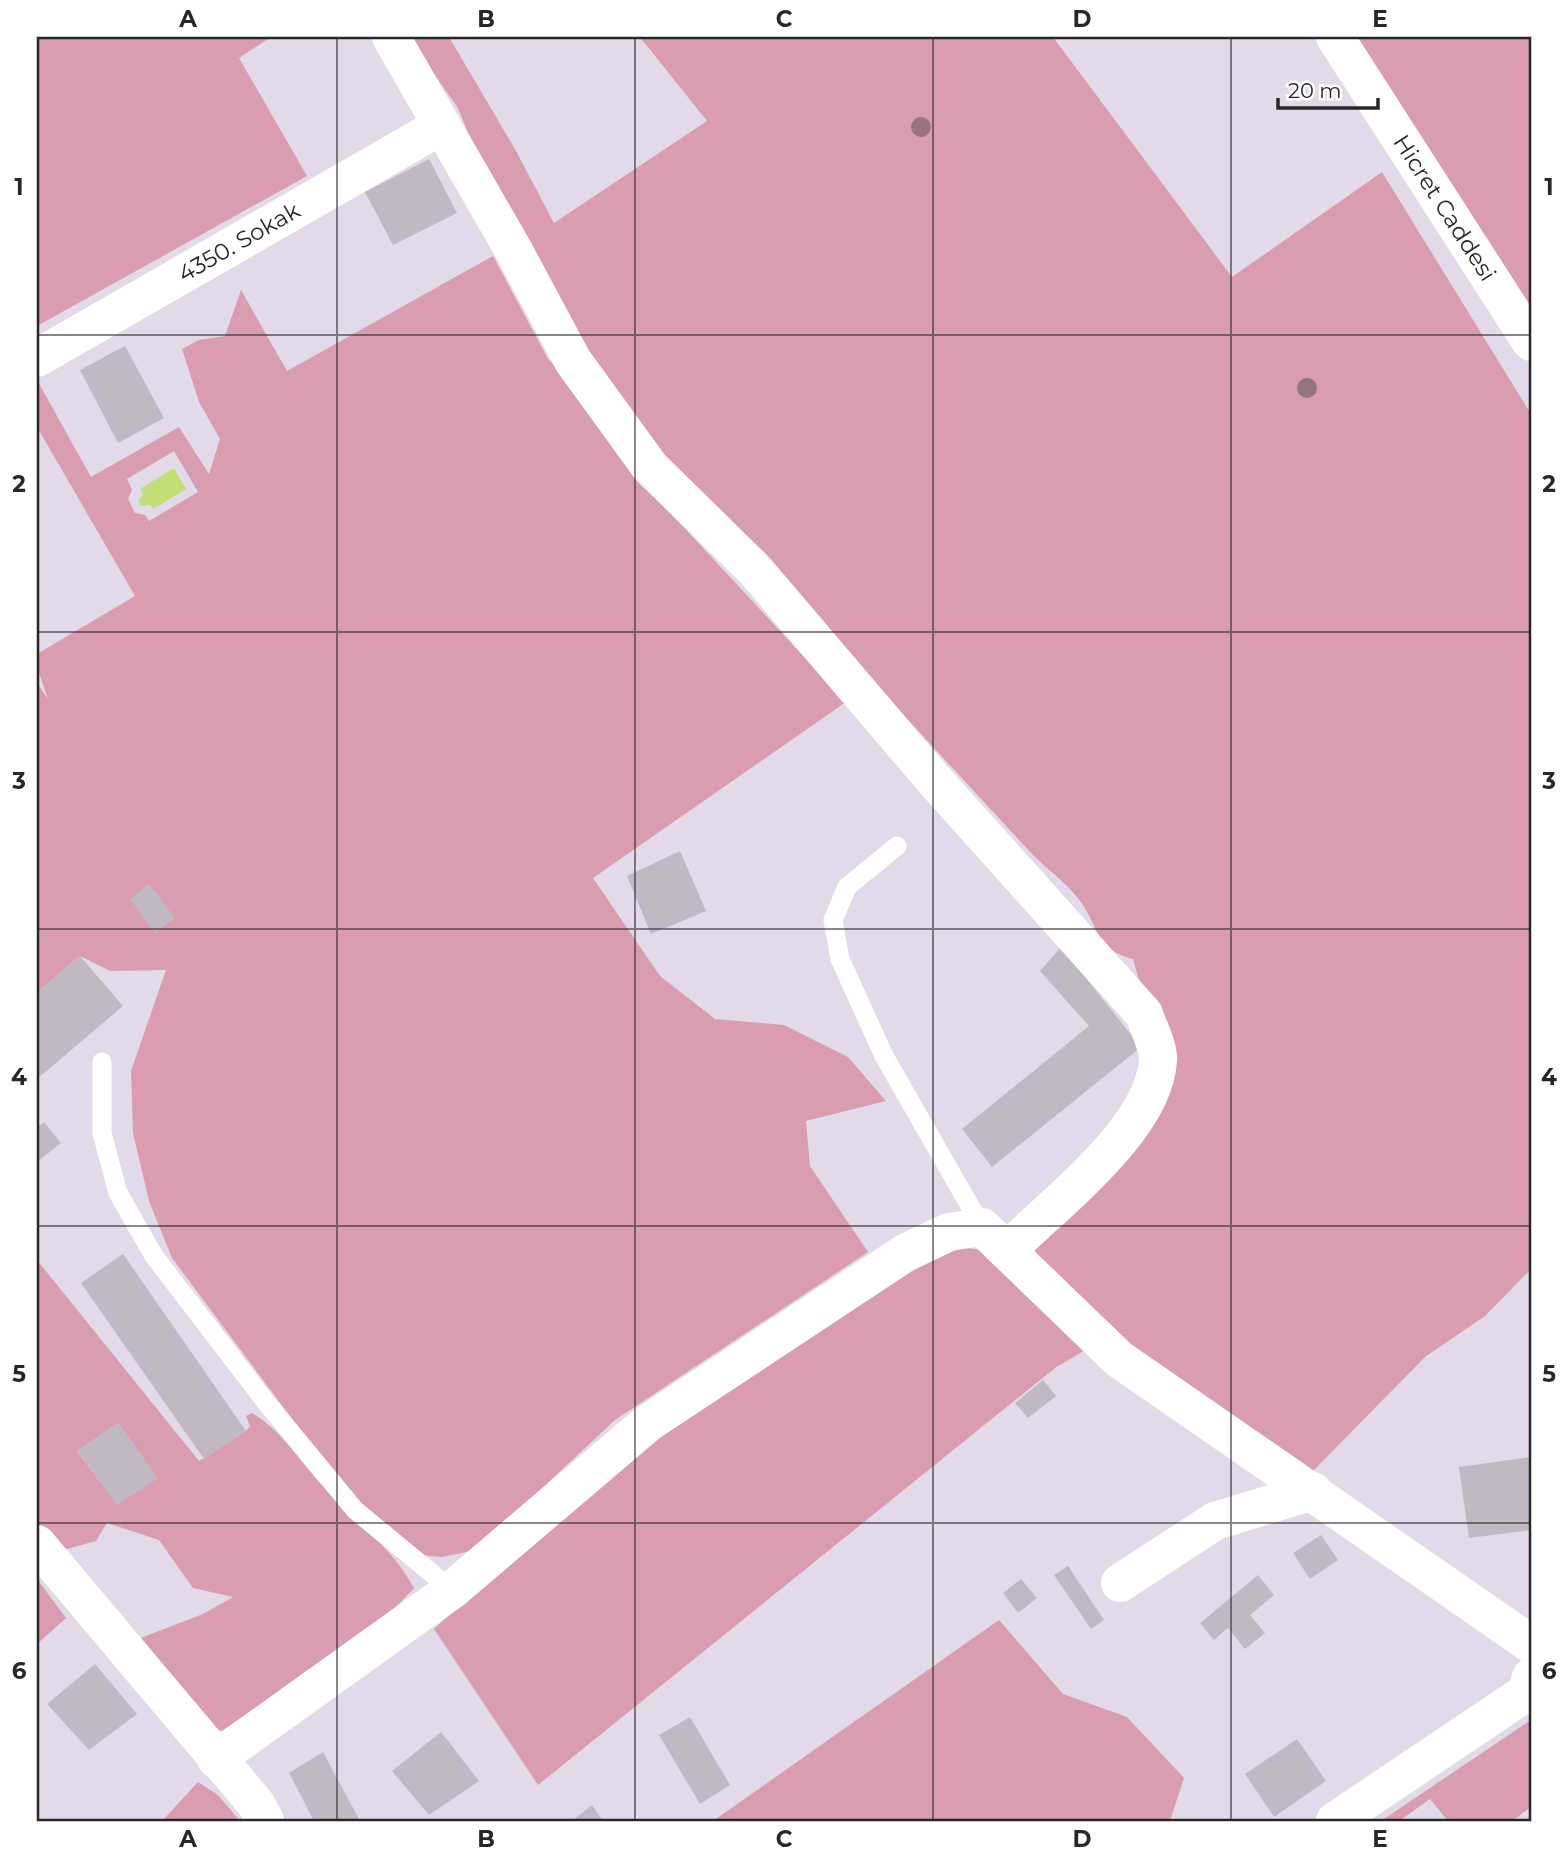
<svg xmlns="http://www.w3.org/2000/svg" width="1568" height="1858" font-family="Montserrat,sans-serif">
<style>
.green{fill:#d99cb0;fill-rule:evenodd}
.water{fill:#c2df77}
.building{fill:#c0b8c3}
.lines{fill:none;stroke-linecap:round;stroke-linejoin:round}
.service{stroke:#fff;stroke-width:19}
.minor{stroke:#fff;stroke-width:38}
.tree{fill:#977481}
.grid{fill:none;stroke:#272727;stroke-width:2;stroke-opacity:0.55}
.labels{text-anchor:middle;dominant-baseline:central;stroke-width:5;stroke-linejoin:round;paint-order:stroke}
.street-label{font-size:23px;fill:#272727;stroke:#fff}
.neatline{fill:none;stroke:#272727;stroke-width:2.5}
.grid-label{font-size:23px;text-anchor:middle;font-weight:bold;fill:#272727}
</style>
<rect width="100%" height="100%" fill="#e2dae8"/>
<g class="green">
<path d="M 37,37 L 271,37 L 239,58 L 307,176 L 37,326 Z"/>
<path d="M 408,37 L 449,37 L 516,151 L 554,223 L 707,121 L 640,37 L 1053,37 L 1232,277 L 1382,172 L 1531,414 L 1531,1269 L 1485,1316 L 1425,1357 L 1310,1474 L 1168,1378 L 1088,1312 L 1034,1251 L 1166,1076 L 1133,959 C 1095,950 1100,928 1080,901 C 1068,884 1048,870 1033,855 L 624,413 L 485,175 L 458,108 Z"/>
<path d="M 1349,37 L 1531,37 L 1531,311 Z"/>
<path d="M 493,256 L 548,359 L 565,376 L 652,493 L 846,702 L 593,878 L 660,976 L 715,1019 L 784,1025 L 848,1057 L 886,1101 L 806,1121 L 810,1166 L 868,1252 L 615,1420 L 476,1550 L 442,1557 L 417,1555 L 357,1506 L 172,1258 L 149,1201 L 133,1133 L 131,1071 L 166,970 L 110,971 L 80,956 L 37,992 L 37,683 L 48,699 L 37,667 L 37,654 L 135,596 L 37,427 L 37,380 L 91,477 L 179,427 L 209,474 L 220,439 L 199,402 L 182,349 L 199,340 L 225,336 L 241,290 L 287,371 ZM 174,451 L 198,492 L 149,521 L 145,515 L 135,513 L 128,499 L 132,490 L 127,479 Z"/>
<path d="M 941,1243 L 985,1251 L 1087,1349 L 1055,1368 L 538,1785 L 434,1629 L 616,1460 Z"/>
<path d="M 37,1260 L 199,1461 L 246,1431 L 250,1426 L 246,1416 L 252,1413 C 280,1429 299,1460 320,1483 C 351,1517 392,1547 414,1588 L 370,1634 L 223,1730 L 207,1734 L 133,1641 L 203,1614 L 233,1597 L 193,1588 L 159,1540 L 107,1523 L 96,1541 L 63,1550 L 37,1525 ZM 118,1423 L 157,1478 L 117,1504 L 77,1451 Z"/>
<path d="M 37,1579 L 66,1618 L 37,1644 Z"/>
<path d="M 999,1620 L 1063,1694 L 1127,1717 L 1184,1778 L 1170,1821 L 713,1821 Z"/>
<path d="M 1531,1720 L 1531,1807 L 1512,1821 L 1448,1821 L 1430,1799 L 1399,1821 L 1381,1821 Z"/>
<path d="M 198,1782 L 218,1795 L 240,1821 L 162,1821 Z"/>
</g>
<path class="water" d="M 174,468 L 186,489 L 153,509 L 150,505 L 141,506 L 138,501 L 143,494 L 140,489 Z"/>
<g class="building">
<path d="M 429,159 L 457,213 L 393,245 L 365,192 Z"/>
<path d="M 125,346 L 164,418 L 118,443 L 80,370 Z"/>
<path d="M 680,851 L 706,911 L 651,934 L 627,876 Z"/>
<path d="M 149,884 L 175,918 L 155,933 L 130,899 Z"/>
<path d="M 1061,947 L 1141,1047 L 992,1167 L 962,1129 L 1089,1026 L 1040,971 Z"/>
<path d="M 80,956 L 123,1006 L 37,1079 L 37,992 Z"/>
<path d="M 44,1122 L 61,1143 L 37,1162 L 37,1128 Z"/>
<path d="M 123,1254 L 246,1431 L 204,1459 L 81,1283 Z"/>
<path d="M 1043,1380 L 1056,1396 L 1028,1418 L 1015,1403 Z"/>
<path d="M 118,1423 L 158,1478 L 117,1505 L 77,1450 Z"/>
<path d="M 1531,1457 L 1531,1530 L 1469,1538 L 1459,1467 Z"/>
<path d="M 1321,1535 L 1338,1560 L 1310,1579 L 1293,1553 Z"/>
<path d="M 1068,1566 L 1104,1620 L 1091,1629 L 1054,1575 Z"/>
<path d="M 1258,1575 L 1274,1595 L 1250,1615 L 1265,1633 L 1245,1649 L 1228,1628 L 1214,1640 L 1200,1623 Z"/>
<path d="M 1021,1579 L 1037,1598 L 1018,1613 L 1003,1593 Z"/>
<path d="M 95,1664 L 137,1714 L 89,1750 L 47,1704 Z"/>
<path d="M 690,1717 L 730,1785 L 700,1804 L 659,1735 Z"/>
<path d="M 441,1732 L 479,1781 L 429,1815 L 392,1771 Z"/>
<path d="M 1297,1739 L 1326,1781 L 1274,1817 L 1245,1774 Z"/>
<path d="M 323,1752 L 360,1821 L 314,1821 L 289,1773 Z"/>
<path d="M 592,1805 L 603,1821 L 572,1821 Z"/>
</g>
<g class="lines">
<g class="service">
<path d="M 897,846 L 847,887 L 833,920 L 840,959 L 884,1056 L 982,1227"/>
<path d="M 102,1062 L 102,1133 L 118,1193 L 154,1256 L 265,1401 L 355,1510 L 452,1590"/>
</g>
<g class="minor">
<path d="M 391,37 L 514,251 L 573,361 L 650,467 L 755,570 L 935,781 L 1144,1014 C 1148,1027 1159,1047 1158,1060 C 1154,1130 1054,1203 1007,1251"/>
<path id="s1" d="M 1335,37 L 1531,342"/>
<path id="s2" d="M 37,358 L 441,126"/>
<path d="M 37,1544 L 256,1804 L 265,1821"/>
<path d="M 1120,1583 L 1215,1521 L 1313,1491"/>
<path d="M 216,1759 L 452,1590 L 648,1423 L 905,1253 L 949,1232 L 982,1227 L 1119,1359 L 1531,1644"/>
<path d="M 1335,1821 L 1527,1692 L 1531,1677"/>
</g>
</g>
<g class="tree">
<circle cx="921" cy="127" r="10"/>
<circle cx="1307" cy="388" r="10"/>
</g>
<path class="grid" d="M 337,37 L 337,1821M 635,37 L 635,1821M 933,37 L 933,1821M 1231,37 L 1231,1821M 37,335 L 1531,335M 37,632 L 1531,632M 37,929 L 1531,929M 37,1226 L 1531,1226M 37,1523 L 1531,1523"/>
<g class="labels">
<g class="street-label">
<text stroke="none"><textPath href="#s1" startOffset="203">Hicret Caddesi</textPath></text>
<text stroke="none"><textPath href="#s2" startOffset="233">4350. Sokak</textPath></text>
</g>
</g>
<rect width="1568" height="1858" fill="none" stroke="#ffffff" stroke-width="77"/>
<path d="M1278 98v10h100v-10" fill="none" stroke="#272727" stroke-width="3.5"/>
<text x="1288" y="98" font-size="21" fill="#272727" stroke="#ffffff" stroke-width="5" paint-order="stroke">20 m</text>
<rect x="38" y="38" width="1492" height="1782" class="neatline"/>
<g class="grid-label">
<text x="188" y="27">A</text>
<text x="486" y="27">B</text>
<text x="784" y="27">C</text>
<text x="1082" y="27">D</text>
<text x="1380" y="27">E</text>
<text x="19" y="195">1</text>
<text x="1549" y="195">1</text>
<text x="19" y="492">2</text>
<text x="1549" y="492">2</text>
<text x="19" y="789">3</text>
<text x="1549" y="789">3</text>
<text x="19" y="1085">4</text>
<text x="1549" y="1085">4</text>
<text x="19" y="1382">5</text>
<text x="1549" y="1382">5</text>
<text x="19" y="1679">6</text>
<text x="1549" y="1679">6</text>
<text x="188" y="1847">A</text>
<text x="486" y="1847">B</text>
<text x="784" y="1847">C</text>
<text x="1082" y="1847">D</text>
<text x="1380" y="1847">E</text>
</g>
</svg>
